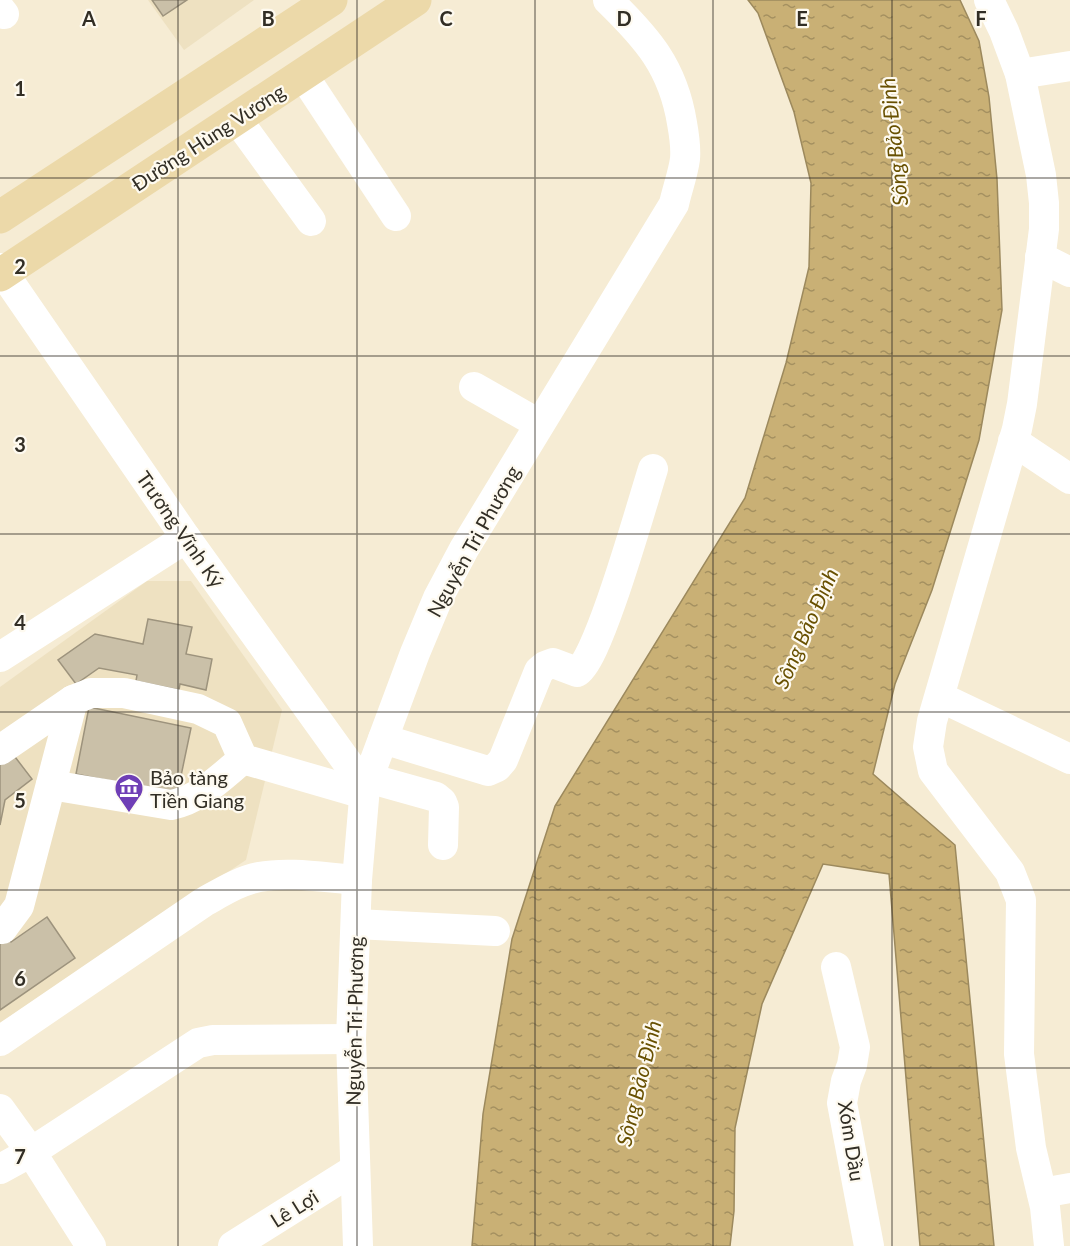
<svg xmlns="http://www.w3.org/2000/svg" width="1070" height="1246" font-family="Lato,sans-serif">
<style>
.built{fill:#eee1c1}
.water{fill:url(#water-ripples);stroke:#9c895d;stroke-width:1.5}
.building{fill:#cac0a8;stroke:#9d937d;stroke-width:1.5}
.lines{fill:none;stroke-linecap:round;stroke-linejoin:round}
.minor{stroke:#fff;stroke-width:30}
.major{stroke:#ecd9a9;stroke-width:33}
.grid{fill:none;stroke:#322e25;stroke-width:1.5;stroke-opacity:0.55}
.labels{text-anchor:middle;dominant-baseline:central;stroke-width:4.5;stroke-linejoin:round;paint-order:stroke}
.street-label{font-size:20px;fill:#322e25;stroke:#fefaf0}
.poi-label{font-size:20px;fill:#322e25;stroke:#fefaf0;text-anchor:start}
.water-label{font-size:21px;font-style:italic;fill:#685001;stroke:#fefaf0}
.grid-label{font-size:20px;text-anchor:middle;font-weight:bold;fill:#322e25;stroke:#fefaf0;stroke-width:4.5;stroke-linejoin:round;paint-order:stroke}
</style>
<defs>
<pattern id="water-ripples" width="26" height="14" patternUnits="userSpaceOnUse" patternTransform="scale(1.5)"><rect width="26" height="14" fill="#c9b075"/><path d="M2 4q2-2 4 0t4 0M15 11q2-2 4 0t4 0" fill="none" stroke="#a49060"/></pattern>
</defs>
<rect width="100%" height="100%" fill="#f6ecd4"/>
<g class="built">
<path d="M 148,0 L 254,0 L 184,50 Z"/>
<path d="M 147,581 L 191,581 L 282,710 L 246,860 L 0,1023 L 0,687 Z"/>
</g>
<path class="water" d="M 748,0 L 960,0 L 979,41 L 989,97 L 997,179 L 1002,310 L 979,440 L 932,590 L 895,684 L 873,774 L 955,845 L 994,1246 L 920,1246 L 889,874 L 823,864 L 762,1004 L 735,1128 L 734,1211 L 730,1246 L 472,1246 L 483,1114 L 512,939 L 555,806 L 745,498 L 786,363 L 809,267 L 811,183 L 794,112 L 758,13 Z"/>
<g class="building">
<path d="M 152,0 L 187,0 L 163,16 Z"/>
<path d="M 148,619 L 192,627 L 186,654 L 212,659 L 206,690 L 180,684 L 179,690 L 136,681 L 137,675 L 99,668 L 76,684 L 58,660 L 95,634 L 143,644 Z"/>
<path d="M 89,707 L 191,728 L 177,795 L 76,774 Z"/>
<path d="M 12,753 L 32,779 L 5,800 L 0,825 L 0,762 Z"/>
<path d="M 47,917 L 75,958 L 0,1010 L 0,926 L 11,942 Z"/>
</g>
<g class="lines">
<g class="minor">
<path d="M 989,0 L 1004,31 L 1020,74 L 1041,175 L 1044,203 L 1044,229 L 1022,404 L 1017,429 L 932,721 L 928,747 L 933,771 L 1010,872 L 1021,900 L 1019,1054 L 1031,1148 L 1045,1207 L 1049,1246"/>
<path d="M 0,9 L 4,14"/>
<path d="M 1020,74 L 1070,66"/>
<path d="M 303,75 L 396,216"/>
<path d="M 236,118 L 311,221"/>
<path d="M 1040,257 L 1070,272"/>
<path d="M 0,268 L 186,538 L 365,787"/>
<path d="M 474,387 L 539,424"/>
<path d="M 1013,441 L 1070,479"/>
<path d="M 0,657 L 186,538"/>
<path d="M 940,697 L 1070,759"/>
<path d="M 383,739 L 488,771 L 497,767 L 503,760 L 539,671 L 545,666 L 553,663 L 577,672 C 598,662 643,500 653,469"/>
<path d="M 0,750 L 73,700"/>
<path d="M 368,778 L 436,797 L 442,802 L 444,807 L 443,845"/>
<path d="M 51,785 L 171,805 C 200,799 220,778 243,759"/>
<path d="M 356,924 L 495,931"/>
<path d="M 2,929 L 19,906 L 73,700 L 91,693 L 124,693 L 198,709 L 227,723 L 243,759 L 364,794"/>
<path d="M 836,967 L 855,1047 L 852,1065 L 846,1081 L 842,1103 L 869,1246"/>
<path d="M 0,1041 L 204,902 C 222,892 239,881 259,877 C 290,871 326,878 357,880"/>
<path d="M 0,1109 L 31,1152 L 91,1246"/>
<path d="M 0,1169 L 31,1152 L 198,1043 L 213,1040 L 351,1039"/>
<path d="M 1042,1193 L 1070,1188"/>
<path d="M 233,1246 L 354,1170"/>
<path d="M 358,1246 L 351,1039 L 357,880 L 365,787 L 415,653 L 438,598 L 464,549 L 674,204 C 677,190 683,174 685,159 C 686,148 684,134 682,123 C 673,67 647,38 608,0"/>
</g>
<g class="major">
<path d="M 0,217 L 331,0"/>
<path d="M 0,275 L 415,0"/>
</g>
</g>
<path class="grid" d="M 178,0 L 178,1246M 357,0 L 357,1246M 535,0 L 535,1246M 713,0 L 713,1246M 892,0 L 892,1246M 0,178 L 1070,178M 0,356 L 1070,356M 0,534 L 1070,534M 0,712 L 1070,712M 0,890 L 1070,890M 0,1068 L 1070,1068"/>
<defs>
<g id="museum-pin" transform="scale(1.5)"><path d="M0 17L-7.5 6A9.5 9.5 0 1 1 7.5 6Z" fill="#6f3fb6" stroke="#fefaf0"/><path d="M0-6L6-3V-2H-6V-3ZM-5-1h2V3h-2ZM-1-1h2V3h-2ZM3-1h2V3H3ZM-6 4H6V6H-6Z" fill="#fff"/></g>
</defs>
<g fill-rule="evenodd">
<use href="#museum-pin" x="129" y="788"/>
</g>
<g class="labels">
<g class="street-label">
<text transform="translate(208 137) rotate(-33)">Đường Hùng Vương</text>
<text transform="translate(181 529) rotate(55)">Trương Vĩnh Ký</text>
<text transform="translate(473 541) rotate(-61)">Nguyễn Tri Phương</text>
<text transform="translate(354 1021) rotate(-89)">Nguyễn Tri Phương</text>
<text transform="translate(852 1141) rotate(81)">Xóm Dầu</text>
<text transform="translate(294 1208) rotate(-32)">Lê Lợi</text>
</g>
<g class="poi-label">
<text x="150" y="777">Bảo tàng<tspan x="150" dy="23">Tiền Giang</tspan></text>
</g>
<g class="water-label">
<text transform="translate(893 142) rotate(-96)">Sông Bảo Định</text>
<text transform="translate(805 628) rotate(-66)">Sông Bảo Định</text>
<text transform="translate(638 1083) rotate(-76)">Sông Bảo Định</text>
</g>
</g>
<g class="grid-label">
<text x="89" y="26">A</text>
<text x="268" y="26">B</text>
<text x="446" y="26">C</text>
<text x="624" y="26">D</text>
<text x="802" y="26">E</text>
<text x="981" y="26">F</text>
<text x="20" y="96">1</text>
<text x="20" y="274">2</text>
<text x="20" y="452">3</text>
<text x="20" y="630">4</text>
<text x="20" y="808">5</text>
<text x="20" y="986">6</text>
<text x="20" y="1164">7</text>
</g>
</svg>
